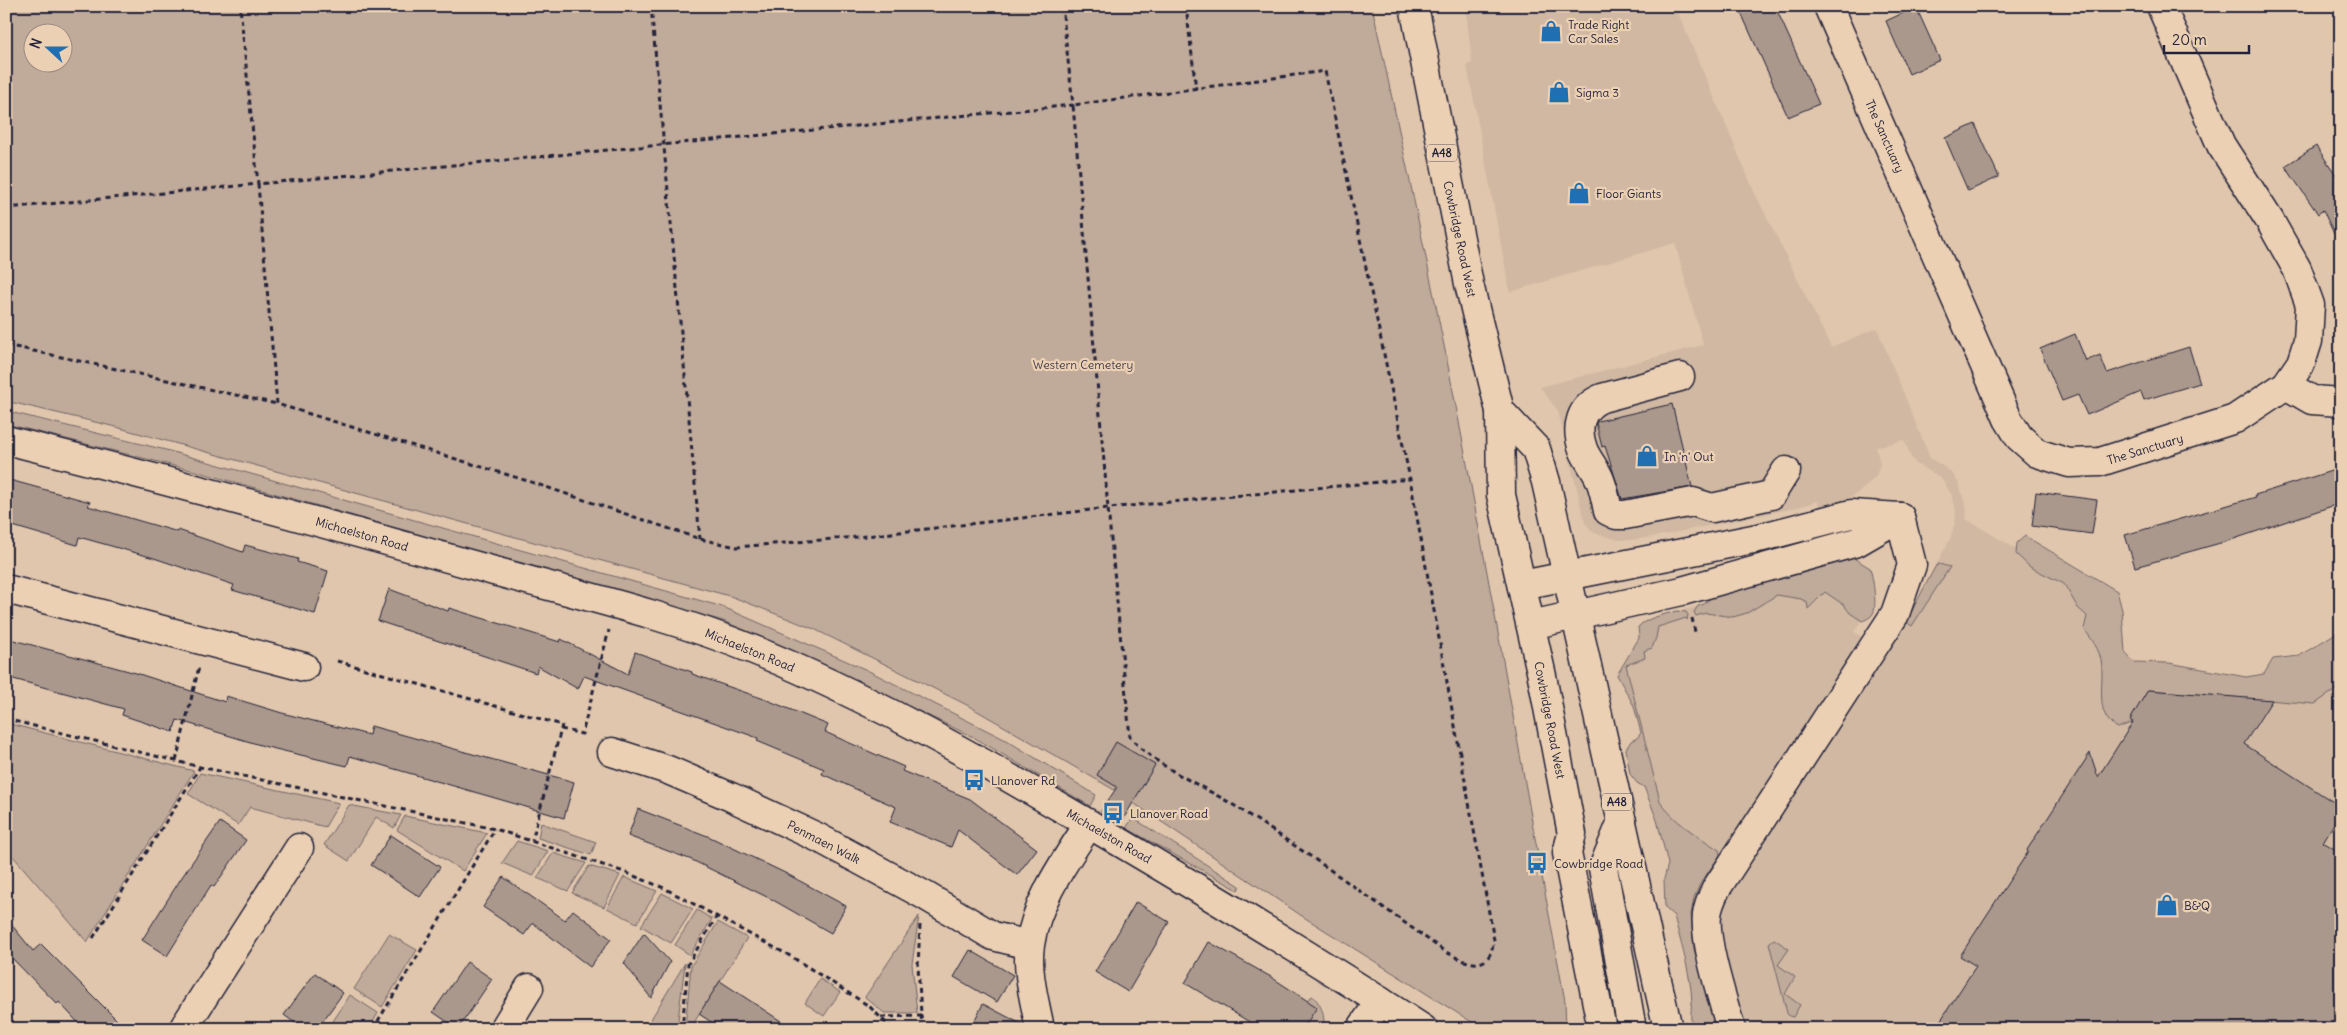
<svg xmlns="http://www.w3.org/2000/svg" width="2347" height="1035" font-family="Delius,sans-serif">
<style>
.built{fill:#d0b8a2}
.green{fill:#c0aa99;stroke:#71666a;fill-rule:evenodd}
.building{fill:#ab988c;stroke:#22223b}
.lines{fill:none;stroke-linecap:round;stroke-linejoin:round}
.minor-casing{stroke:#22223b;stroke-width:31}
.highway-casing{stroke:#22223b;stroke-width:31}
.path{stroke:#22223b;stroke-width:3;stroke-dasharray:5 4;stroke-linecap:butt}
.minor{stroke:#ecd0b3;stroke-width:28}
.highway{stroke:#ecd0b3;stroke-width:28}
.labels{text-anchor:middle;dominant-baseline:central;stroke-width:4.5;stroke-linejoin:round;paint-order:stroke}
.shield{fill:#ecd0b3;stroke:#5f565f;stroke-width:1}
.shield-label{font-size:11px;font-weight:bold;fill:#22223b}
.poi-label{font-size:12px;fill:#22223b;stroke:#ecd0b3;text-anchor:start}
.street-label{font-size:12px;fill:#22223b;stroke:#ecd0b3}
.park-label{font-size:12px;fill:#423d4e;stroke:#ecd0b3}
</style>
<rect width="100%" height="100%" fill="#e0c6ac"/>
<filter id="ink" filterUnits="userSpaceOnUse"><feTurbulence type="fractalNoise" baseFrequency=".02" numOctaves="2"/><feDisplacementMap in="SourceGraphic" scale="10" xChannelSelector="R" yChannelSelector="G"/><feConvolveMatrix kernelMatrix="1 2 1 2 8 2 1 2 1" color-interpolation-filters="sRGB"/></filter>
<g filter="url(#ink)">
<path class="built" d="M 1470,6 L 1675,6 L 1754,191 L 1831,347 L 1877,328 L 1930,458 L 1943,466 L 1953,474 L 1959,484 L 1967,510 L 1966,519 L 2108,604 L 2121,672 L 2295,684 L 2341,656 L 2341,1029 L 1698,1029 L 1668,864 L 1637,738 L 1641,733 L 1634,706 L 1617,675 L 1639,638 L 1638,627 L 1643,622 L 1655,617 L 1724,600 L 1836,567 L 1873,600 L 1854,632 L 1887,652 L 1906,622 L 1950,539 L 1955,522 L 1956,511 L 1952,495 L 1940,477 L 1916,464 L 1911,457 L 1904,440 L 1876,447 L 1880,464 L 1876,476 L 1863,489 L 1851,497 L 1819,508 L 1818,501 L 1795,508 L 1659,536 L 1632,540 L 1619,540 L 1594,533 L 1585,523 L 1558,411 L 1540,387 L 1703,345 L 1675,243 L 1510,292 L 1467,65 L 1472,63 L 1466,10 Z"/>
<g class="green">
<path d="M 6,6 L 1372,6 C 1406,162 1440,318 1469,475 C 1502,650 1532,826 1565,1001 L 1566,1029 L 1483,1029 L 1302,916 L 1111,788 L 967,705 L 814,629 L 733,597 L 116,427 L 6,401 ZM 32,32 L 62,32 L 62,62 L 32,62 Z"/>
<path d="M 6,411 L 166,450 L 723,607 L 867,670 L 1006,740 L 1096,795 L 1090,806 L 975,738 L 785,647 L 723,621 L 199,472 L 6,424 Z"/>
<path d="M 2025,536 L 2117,591 L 2122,610 L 2125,652 L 2133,662 L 2169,663 L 2246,677 L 2264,674 L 2273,659 L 2299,656 L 2341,630 L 2341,686 L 2315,704 L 2148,690 L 2131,720 L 2133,722 L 2118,728 C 2091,714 2107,679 2100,656 C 2097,646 2090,637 2084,629 L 2087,616 L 2078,608 L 2064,584 L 2030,567 L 2016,554 L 2017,543 Z"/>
<path d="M 1849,555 L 1870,568 C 1873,577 1878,609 1872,615 C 1870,618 1865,620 1862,621 L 1850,613 L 1844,605 L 1825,592 L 1808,609 L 1807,602 L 1801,599 L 1777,595 L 1747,613 L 1733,617 L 1706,613 L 1696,616 L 1694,612 L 1698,606 L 1704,604 L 1716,593 Z"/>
<path d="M 1939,564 L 1950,567 L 1912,626 L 1906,622 L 1935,567 Z"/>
<path d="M 1677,611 L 1686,612 L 1688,615 L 1687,620 L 1686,618 L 1658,627 L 1656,638 L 1652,648 L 1644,651 L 1645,658 L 1626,665 L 1660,801 C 1674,823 1697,835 1719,850 L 1720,855 L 1700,884 L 1694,898 L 1691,914 L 1694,949 L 1718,1029 L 1692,1029 C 1689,1015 1693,1004 1691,990 C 1688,965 1680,940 1674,916 L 1665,908 L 1664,879 L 1668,864 L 1657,820 L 1644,787 L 1637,783 L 1630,774 L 1626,749 L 1631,741 L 1637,738 L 1641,733 L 1634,706 L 1617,675 L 1639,638 L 1638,627 C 1648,617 1663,615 1677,611 Z"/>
<path d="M 6,723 L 194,771 L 87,942 L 6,848 Z"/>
<path d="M 200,773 L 339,803 L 325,827 L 250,807 L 238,825 L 188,794 Z"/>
<path d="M 349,805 L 401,815 L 394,828 L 376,817 L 349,861 L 324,845 Z"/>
<path d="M 405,816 L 487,833 L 463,871 L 397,830 Z"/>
<path d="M 1133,818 L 1240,886 L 1238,890 L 1126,828 Z"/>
<path d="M 541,823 L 596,842 L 591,855 L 538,838 Z"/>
<path d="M 517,841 L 548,851 L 533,876 L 502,863 Z"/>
<path d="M 553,853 L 586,863 L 568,891 L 537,878 Z"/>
<path d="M 589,866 L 620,875 L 604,907 L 572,893 Z"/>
<path d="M 624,877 L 657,891 L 637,923 L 607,908 Z"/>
<path d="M 662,893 L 693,909 L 671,943 L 641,926 Z"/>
<path d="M 697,910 L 712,919 L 690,955 L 675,945 Z"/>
<path d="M 919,916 L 912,964 L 917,1013 L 884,1013 L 865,997 Z"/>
<path d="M 718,922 L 747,938 L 690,1029 L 685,1029 L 691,966 Z"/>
<path d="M 389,934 L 417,950 L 382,1007 L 354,989 Z"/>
<path d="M 1774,939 L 1789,949 L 1778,965 L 1795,977 L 1785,994 L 1800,1005 L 1793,1017 L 1789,1016 L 1787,1013 L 1769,943 Z"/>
<path d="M 685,963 L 677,1029 L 645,1029 Z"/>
<path d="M 820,979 L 840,992 L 824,1016 L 805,1003 Z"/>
<path d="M 350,995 L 378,1013 L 369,1029 L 328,1029 Z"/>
<path d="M 1312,996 C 1321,1002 1327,1019 1322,1029 L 1286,1029 L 1300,1007 Z"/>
</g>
<g class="building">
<path d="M 1738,6 L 1775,6 L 1819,104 L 1788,117 Z"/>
<path d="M 1916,7 L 1940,60 L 1909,74 L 1886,21 Z"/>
<path d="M 1975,124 L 1999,177 L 1968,191 L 1945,138 Z"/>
<path d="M 2316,146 L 2341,182 L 2341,249 L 2323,210 L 2318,214 L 2285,166 Z"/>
<path d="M 2075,334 L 2086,361 L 2100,355 L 2107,373 L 2189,347 L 2200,383 L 2144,400 L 2141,392 L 2087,415 L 2078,395 L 2062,401 L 2040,349 Z"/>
<path d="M 1672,404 L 1692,487 L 1622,499 L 1605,446 L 1602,447 L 1596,423 L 1598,421 Z"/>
<path d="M 2341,468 L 2341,503 L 2231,540 L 2135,567 L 2125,535 L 2256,497 L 2255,495 Z"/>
<path d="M 6,479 L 90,502 L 88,506 L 178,532 L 178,530 L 243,552 L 245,545 L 298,559 L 297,562 L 328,571 L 315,614 L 232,590 L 234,585 L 154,558 L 79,537 L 77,545 L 6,524 Z"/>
<path d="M 2036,492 L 2097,500 L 2092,534 L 2032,526 Z"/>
<path d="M 389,589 L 448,611 L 449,608 L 560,642 L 561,639 L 628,674 L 635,652 L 692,672 L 692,674 L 767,700 L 828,725 L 825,732 L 904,767 L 902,771 L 970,799 L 1037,849 L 1017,875 L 958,830 L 951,847 L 890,822 L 896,807 L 822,774 L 824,769 L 757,741 L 758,738 L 584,676 L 578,689 L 538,666 L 536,673 L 378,621 Z"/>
<path d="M 6,638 L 136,673 L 225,702 L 226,696 L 282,713 L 369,735 L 371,726 L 574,782 L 564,818 L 350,756 L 347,766 L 267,747 L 177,720 L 173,732 L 122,715 L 124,709 L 6,677 Z"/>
<path d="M 2148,690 L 2272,700 L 2244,744 L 2341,807 L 2341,812 L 2323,842 L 2341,853 L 2341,1029 L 1935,1029 L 1976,966 L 1960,956 L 2028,852 L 2027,850 L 2090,753 L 2098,777 L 2133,722 L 2130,720 Z"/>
<path d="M 1116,742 L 1155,765 L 1121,823 L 1101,811 L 1117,787 L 1097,775 Z"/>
<path d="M 638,809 L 710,837 L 787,874 L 846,906 L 831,933 L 773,900 L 692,860 L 628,836 Z"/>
<path d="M 220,822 L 246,840 L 214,887 L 211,885 L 167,956 L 142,940 L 182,877 Z"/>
<path d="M 391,835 L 440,867 L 420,897 L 371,865 Z"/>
<path d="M 503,877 L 565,920 L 573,910 L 611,939 L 590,967 L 533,923 L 524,935 L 483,907 Z"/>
<path d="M 1136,902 L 1169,922 L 1128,992 L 1095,972 Z"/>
<path d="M 6,918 L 33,951 L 41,944 L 126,1029 L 84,1029 L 59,1002 L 57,1004 L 6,952 Z"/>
<path d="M 644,933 L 670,962 L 651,998 L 624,963 Z"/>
<path d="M 1209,942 L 1271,977 L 1317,1007 L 1303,1029 L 1261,1029 L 1185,983 Z"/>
<path d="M 970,950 L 1013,975 L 997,1002 L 954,977 Z"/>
<path d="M 467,962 L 492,979 L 458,1029 L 433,1012 Z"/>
<path d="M 315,973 L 343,993 L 317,1029 L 303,1029 L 284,1015 Z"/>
<path d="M 720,981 L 793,1029 L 722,1029 L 699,1014 Z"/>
<path d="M 983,1004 L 1023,1025 L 1024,1029 L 970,1029 Z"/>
</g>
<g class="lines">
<g class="minor-casing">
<g id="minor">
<path d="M 1828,6 L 2008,419 L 2019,437 L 2037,453 L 2069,463 L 2100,462 L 2235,419 L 2286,385 L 2301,363 L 2308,341 L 2310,305 L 2297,269 L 2270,221 L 2221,145 L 2161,6"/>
<path d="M 1680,377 L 1602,398 C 1580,407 1575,427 1583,449 C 1587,460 1596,469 1600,480 C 1604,490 1606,501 1608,511 L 1616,515 L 1625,515 L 1693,502 L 1712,508 L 1771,495 L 1786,471"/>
<path d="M 2286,385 L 2312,400 L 2341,402"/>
<path d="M 6,440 C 167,480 327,524 487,569 C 576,594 668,615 754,650 C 864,695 969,754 1072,814 C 1190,883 1308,954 1423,1029"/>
<path d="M 1522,585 L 1763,537 L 1851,514 L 1900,517"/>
<path d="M 6,589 L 304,667"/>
<path d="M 1531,625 L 1682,591 L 1857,542 L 1900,517"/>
<path d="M 612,752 L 668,770 L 731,797 L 819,838 L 924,895 L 993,936 L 1029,945"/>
<path d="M 1622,821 L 1603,868 L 1632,1029"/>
<path d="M 183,1029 L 299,848"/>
<path d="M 504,1029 L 529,988"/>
<path d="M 1040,1029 C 1035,1002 1026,972 1030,945 C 1036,901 1066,860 1089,824"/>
<path d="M 1361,1029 L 1380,1001"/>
<path d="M 1731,1029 C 1723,1000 1704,943 1707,915 C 1708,906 1712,897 1716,889 L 1895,614 L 1912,565 L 1900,517"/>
</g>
</g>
<g class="highway-casing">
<g id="highway">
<path d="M 1414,6 L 1469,284 L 1500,411 L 1501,495 L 1542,676 L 1572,834 L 1567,853 L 1602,1029"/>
<path d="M 1500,411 L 1536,449 L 1546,482 L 1668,1029"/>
</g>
</g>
<g class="path">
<path d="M 651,6 L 700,539"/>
<path d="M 1062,6 L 1073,105 L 258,184 L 277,404 L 531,482 L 700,539 L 737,547 L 857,537 L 1108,508 L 1410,479 L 1325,71 L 1073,105 L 1108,508 L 1130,737 C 1157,768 1200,784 1235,806 C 1306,852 1375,901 1444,951 C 1456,957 1479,972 1489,956 C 1492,951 1493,945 1494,940 L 1410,479"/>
<path d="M 1186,6 L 1196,89"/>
<path d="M 6,208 L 258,184 L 240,6"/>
<path d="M 6,345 L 277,404"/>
<path d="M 1692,618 L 1695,632"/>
<path d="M 337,661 L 562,725 L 532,841"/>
<path d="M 6,719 L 200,767 L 495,829 L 624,872 L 664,888 L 792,957 L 869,1006 L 892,1029"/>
<path d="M 561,729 L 582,734 L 609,630"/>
<path d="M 176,761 L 199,667"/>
<path d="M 920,925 L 918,966 L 922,1029"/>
<path d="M 93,938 L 200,767"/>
<path d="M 881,1017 L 922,1016"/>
<path d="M 373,1029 L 495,829"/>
<path d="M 682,1029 L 688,964 L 717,916"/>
</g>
<use href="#minor" class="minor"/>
<use href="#highway" class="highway"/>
</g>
</g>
<defs>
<g id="shop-bare" transform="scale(1.725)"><path d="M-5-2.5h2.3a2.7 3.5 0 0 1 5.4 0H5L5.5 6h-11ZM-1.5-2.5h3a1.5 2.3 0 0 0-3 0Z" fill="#1f6fb2" stroke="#ecd0b3" stroke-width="2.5" paint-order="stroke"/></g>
<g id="bus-bare" transform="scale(1.725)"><path d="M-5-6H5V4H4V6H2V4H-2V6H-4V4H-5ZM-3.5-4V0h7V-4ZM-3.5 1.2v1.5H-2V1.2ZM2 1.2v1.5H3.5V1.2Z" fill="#1f6fb2" stroke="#ecd0b3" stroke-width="2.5" paint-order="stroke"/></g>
</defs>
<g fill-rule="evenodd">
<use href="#shop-bare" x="1551" y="31"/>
<use href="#shop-bare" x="1559" y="92"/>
<use href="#shop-bare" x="1579" y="193"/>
<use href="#shop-bare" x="1647" y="456"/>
<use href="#bus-bare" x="974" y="780"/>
<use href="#bus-bare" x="1113" y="813"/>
<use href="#bus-bare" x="1537" y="863"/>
<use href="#shop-bare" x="2167" y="905"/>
</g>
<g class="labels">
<g class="shield">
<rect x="1427" y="144.5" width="30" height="17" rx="4"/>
<rect x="1602" y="793.5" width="30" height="17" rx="4"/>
</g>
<g class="shield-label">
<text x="1442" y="153">A48</text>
<text x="1617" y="802">A48</text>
</g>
<g class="poi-label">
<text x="1568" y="24">Trade Right<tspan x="1568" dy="14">Car Sales</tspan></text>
<text x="1576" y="92">Sigma 3</text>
<text x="1596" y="193">Floor Giants</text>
<text x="1664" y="456">In 'n' Out</text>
<text x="991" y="780">Llanover Rd</text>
<text x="1130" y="813">Llanover Road</text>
<text x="1554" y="863">Cowbridge Road</text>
<text x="2184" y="905">B&amp;Q</text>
</g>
<g class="street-label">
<text transform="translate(1885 136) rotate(66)">The Sanctuary</text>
<text transform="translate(1460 239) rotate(78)">Cowbridge Road West</text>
<text transform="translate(2145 449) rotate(-17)">The Sanctuary</text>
<text transform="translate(362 534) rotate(16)">Michaelston Road</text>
<text transform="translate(750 650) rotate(22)">Michaelston Road</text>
<text transform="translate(1550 720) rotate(79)">Cowbridge Road West</text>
<text transform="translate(1109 836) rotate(30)">Michaelston Road</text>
<text transform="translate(824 842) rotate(27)">Penmaen Walk</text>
</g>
<g class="park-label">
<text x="1083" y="364">Western Cemetery</text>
</g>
</g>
<rect width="2347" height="1035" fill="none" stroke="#ecd0b3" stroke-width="25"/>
<rect x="12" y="12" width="2322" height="1010" fill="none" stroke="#22223b" stroke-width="2" filter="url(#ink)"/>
<g transform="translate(48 48) rotate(291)"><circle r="24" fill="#ecd0b3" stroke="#9b8a83"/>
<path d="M0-4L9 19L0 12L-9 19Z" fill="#1f6fb2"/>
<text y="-8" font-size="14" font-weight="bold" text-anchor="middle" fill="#22223b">N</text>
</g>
<path d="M2164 45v8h85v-8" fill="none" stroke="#22223b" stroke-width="2.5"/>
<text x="2172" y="45" font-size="15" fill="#22223b" stroke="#ecd0b3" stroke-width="4" paint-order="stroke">20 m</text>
</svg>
